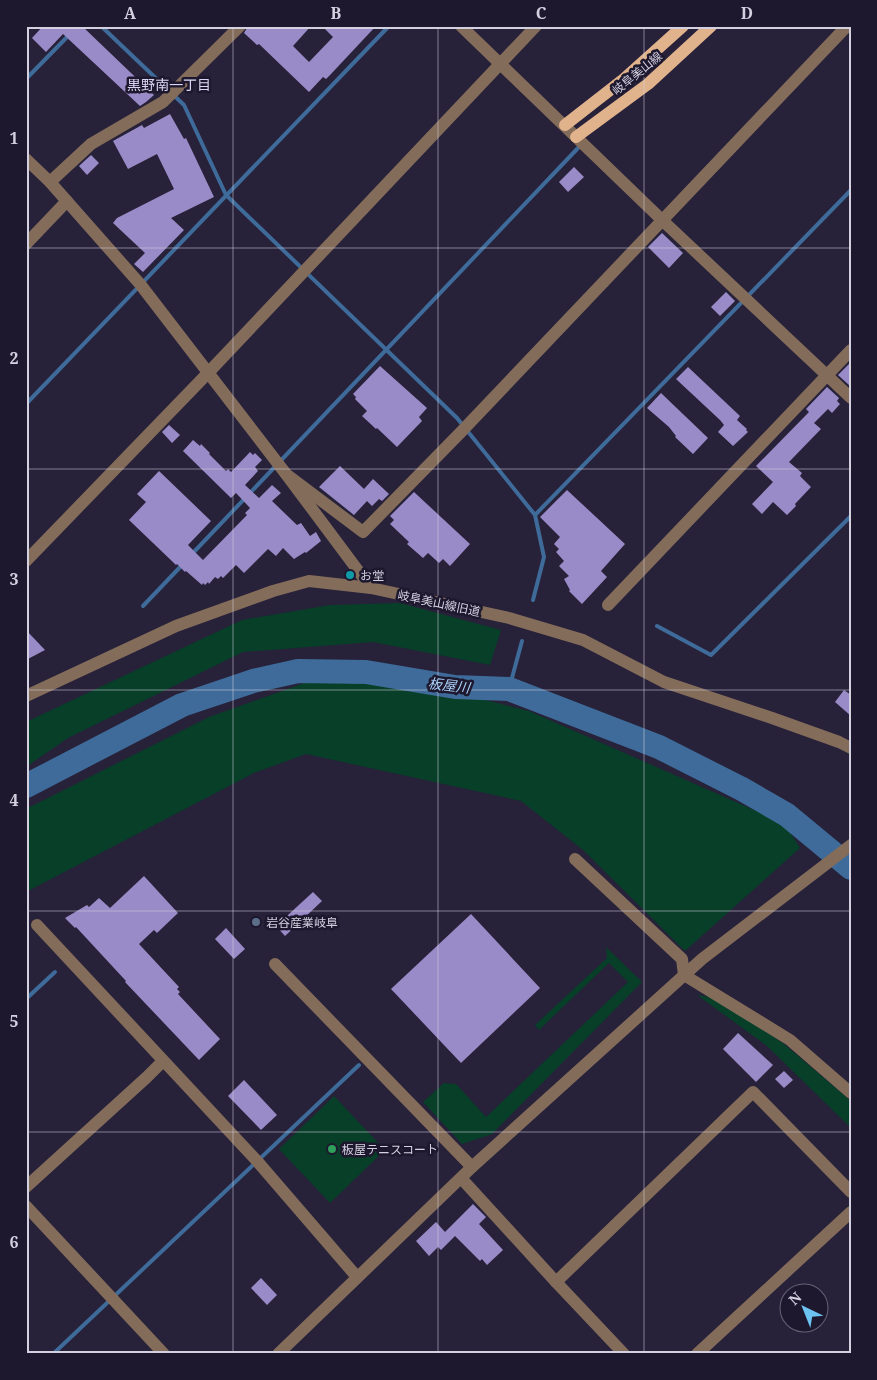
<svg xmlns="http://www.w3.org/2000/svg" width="877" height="1380" font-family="'Noto Serif','Noto Sans JP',serif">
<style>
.green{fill:#073f29}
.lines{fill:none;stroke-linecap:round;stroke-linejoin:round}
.stream{stroke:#3e6b99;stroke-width:4}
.river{stroke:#3e6b99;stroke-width:24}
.building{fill:#998bc7}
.minor{stroke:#836c5a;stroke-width:12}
.major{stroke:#e1b38c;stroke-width:12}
.grid{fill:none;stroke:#d3d0e0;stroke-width:1;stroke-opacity:0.55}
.culture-dot{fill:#0f9aa8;stroke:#1e182f;stroke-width:2}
.service-dot{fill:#5c6f8a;stroke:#1e182f;stroke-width:2}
.leisure-dot{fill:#2e9e5b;stroke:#1e182f;stroke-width:2}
.labels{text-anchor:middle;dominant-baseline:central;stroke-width:5;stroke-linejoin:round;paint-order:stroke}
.street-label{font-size:12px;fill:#d3d0e0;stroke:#1e182f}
.poi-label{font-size:12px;fill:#d3d0e0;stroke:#1e182f;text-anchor:start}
.neighbourhood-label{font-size:14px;fill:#dcd6f6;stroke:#1e182f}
.water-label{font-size:14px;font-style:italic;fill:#abd2fb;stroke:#1e182f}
.neatline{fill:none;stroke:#d3d0e0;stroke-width:2}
.grid-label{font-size:16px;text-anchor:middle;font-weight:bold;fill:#d3d0e0}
</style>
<rect width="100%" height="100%" fill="#272139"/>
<g class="green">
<path d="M 400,603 L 501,630 L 490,665 L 373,642 L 243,652 L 68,738 L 26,767 L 26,722 L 242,620 L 330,605 Z"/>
<path d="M 362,680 L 477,698 L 529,711 L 761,813 L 788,829 L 800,848 L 685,951 L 583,850 L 521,801 L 306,754 L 254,773 L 26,892 L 26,809 L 209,717 L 307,682 Z"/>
<path d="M 606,947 L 642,982 L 492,1134 L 462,1144 L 423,1102 L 444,1083 L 456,1084 L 486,1117 L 628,982 L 609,963 L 539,1030 L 535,1025 L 607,958 Z"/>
<path d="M 697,995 L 716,998 L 784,1044 L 851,1101 L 851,1128 L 767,1046 Z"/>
<path d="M 334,1096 L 385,1150 L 330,1203 L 279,1149 Z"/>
</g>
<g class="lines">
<g class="stream">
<path d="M 101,26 L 184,105 L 226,195 L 457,418 L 535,515 L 544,557 L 533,600"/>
<path d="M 26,79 L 70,34"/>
<path d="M 26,404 L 389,26"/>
<path d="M 535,515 L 851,190"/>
<path d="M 191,555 L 578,148"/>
<path d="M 143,606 L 183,564"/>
<path d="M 657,626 L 711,655 L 851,516"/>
<path d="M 509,689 L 522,641"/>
<path d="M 26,999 L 55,972"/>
<path d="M 53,1354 L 359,1065"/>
</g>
<path class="river" d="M 26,786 L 182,705 L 253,681 L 298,671 L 366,672 L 455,687 L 509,689 L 659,747 L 742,789 L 787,815 L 851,868"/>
</g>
<g class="building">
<path d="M 43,26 L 82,26 L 154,95 L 146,102 L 140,106 L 63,34 L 46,52 L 32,38 Z"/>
<path d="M 248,26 L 311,26 L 293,46 L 309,62 L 333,37 L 322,26 L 376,26 L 331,74 L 326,79 L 323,77 L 309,92 L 259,44 L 257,45 L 244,33 Z"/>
<path d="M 170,114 L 184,139 L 186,138 L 214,197 L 171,218 L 184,230 L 143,272 L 134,264 L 145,253 L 113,223 L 117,218 L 174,189 L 157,154 L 128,169 L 113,141 L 142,125 L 144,128 Z"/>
<path d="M 91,155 L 99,163 L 87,175 L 79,166 Z"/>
<path d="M 574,167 L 584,177 L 568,192 L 559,182 Z"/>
<path d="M 662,233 L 683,253 L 669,268 L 648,247 Z"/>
<path d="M 726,292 L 735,301 L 720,316 L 711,307 Z"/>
<path d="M 851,362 L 851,384 L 850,386 L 838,375 Z"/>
<path d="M 380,366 L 427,408 L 419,417 L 422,421 L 397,447 L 377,428 L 376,429 L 362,416 L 367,411 L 355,399 L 356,397 L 353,394 Z"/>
<path d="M 688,367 L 740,416 L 737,420 L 747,429 L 746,430 L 748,432 L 733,446 L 718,432 L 724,425 L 720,420 L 676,379 Z"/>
<path d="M 827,387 L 839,398 L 837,401 L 840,404 L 832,413 L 828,409 L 814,423 L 821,429 L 789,462 L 802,473 L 800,476 L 811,487 L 795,504 L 796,506 L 787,515 L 773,502 L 762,514 L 752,504 L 773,482 L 756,466 L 809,412 L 806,409 Z"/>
<path d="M 661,393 L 708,438 L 693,454 L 675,437 L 676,436 L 669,427 L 647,408 Z"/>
<path d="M 169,425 L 180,435 L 172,443 L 162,432 Z"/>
<path d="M 193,440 L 200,446 L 201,444 L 210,453 L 209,454 L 226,471 L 228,469 L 231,472 L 250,452 L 253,455 L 255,453 L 262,460 L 255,467 L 258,471 L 245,485 L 259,498 L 272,485 L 281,493 L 272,501 L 297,525 L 301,523 L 310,536 L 316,532 L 321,541 L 306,553 L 305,552 L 294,559 L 283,548 L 276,556 L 268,549 L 244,573 L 236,565 L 223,578 L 221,576 L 218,579 L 215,577 L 209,584 L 208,582 L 205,585 L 203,583 L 202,585 L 186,571 L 185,572 L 177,564 L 176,565 L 129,520 L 146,502 L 137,494 L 159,471 L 211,521 L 188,545 L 203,560 L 247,515 L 245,513 L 250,508 L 236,493 L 231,498 L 183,451 Z"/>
<path d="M 340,466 L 364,489 L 373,479 L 389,494 L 382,501 L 379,499 L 372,506 L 367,501 L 354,515 L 319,487 Z"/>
<path d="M 567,490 L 625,544 L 601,571 L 607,577 L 582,604 L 569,591 L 570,590 L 564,579 L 569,576 L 559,566 L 564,561 L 556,552 L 559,549 L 554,544 L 560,537 L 540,517 Z"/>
<path d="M 414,492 L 470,544 L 450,566 L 443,559 L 439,563 L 428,553 L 423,558 L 407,544 L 409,542 L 390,524 L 394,520 L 390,516 Z"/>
<path d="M 26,630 L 45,650 L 26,660 Z"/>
<path d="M 844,690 L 851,695 L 851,716 L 835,702 Z"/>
<path d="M 144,876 L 178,913 L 157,933 L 154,930 L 139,944 L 179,987 L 177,989 L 180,992 L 178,994 L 220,1039 L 199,1060 L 125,982 L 126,981 L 76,927 L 75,928 L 65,918 L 87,905 L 89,907 L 99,898 L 110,908 Z"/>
<path d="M 313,892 L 322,901 L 285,936 L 276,926 Z"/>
<path d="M 471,914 L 540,988 L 461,1063 L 391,989 Z"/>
<path d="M 226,928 L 245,949 L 234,959 L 215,939 Z"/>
<path d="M 738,1033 L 773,1065 L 756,1082 L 723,1049 Z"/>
<path d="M 784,1071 L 793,1080 L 784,1088 L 775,1079 Z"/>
<path d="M 244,1080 L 277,1115 L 261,1130 L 228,1096 Z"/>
<path d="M 473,1204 L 486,1217 L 479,1224 L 503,1250 L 487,1265 L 482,1259 L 480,1261 L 455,1236 L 441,1250 L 438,1247 L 429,1256 L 416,1241 L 436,1222 L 445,1232 Z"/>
<path d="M 261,1278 L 277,1295 L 267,1305 L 251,1288 Z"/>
</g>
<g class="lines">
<g class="minor">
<path d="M 461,26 L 662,220 L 851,398"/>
<path d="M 26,159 L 50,182 L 140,284 L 286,474 L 371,588"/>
<path d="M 50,182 L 91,144 L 163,102 L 240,26"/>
<path d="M 26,244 L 67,201"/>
<path d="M 286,474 L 363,532 L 461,432 L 847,26"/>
<path d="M 26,561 L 207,374 L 536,26"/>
<path d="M 608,605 L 851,350"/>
<path d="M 26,696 L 176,626 L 273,591 L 309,581 L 371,588 L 509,618 L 583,640 L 664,682 L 772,718 L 839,742 L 851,748"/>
<path d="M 575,859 L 682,959 L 684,975 L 790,1040 L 851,1093"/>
<path d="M 37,925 L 257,1161 L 357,1277"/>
<path d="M 275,964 L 472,1167"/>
<path d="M 461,1178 L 556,1282 L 624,1354"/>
<path d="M 26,1187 L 147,1077 L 163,1061"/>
<path d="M 26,1206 L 164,1354"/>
<path d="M 556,1282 L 753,1092 L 851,1192"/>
<path d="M 278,1354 L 472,1167 L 702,959 L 851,845"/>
<path d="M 697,1354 L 851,1212"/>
</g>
<g class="major">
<path d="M 565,125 L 624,79 L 683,26"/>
<path d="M 576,137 L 648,84 L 711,26"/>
</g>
</g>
<path class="grid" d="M 233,26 L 233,1354M 438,26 L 438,1354M 644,26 L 644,1354M 26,248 L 851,248M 26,469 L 851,469M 26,690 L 851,690M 26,911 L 851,911M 26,1132 L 851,1132"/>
<circle class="culture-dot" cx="350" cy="575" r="5"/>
<circle class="service-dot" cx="256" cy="922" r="5"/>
<circle class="leisure-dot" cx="332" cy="1149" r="5"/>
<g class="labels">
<g class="street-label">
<text transform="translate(637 73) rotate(-39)">岐阜美山線</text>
<text transform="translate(439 603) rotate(12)">岐阜美山線旧道</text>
</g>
<g class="poi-label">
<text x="360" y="575">お堂</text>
<text x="266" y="922">岩谷産業岐阜</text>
<text x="342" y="1149">板屋テニスコート</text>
</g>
<g class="neighbourhood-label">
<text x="169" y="84">黒野南一丁目</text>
</g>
<g class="water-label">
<text transform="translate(449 685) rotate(7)">板屋川</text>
</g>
</g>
<rect width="877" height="1380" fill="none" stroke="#1e182f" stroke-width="55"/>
<g transform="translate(804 1308) rotate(317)"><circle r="24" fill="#1e182f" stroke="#666276"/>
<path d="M0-4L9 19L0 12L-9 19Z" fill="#6cc3f2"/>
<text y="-8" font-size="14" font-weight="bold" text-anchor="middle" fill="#d3d0e0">N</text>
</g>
<rect x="28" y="28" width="822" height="1324" class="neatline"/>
<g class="grid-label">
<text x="130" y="19">A</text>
<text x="336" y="19">B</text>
<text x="541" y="19">C</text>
<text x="747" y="19">D</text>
<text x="14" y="144">1</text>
<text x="14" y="364">2</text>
<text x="14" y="585">3</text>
<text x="14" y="806">4</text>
<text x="14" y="1027">5</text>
<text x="14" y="1248">6</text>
</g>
</svg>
